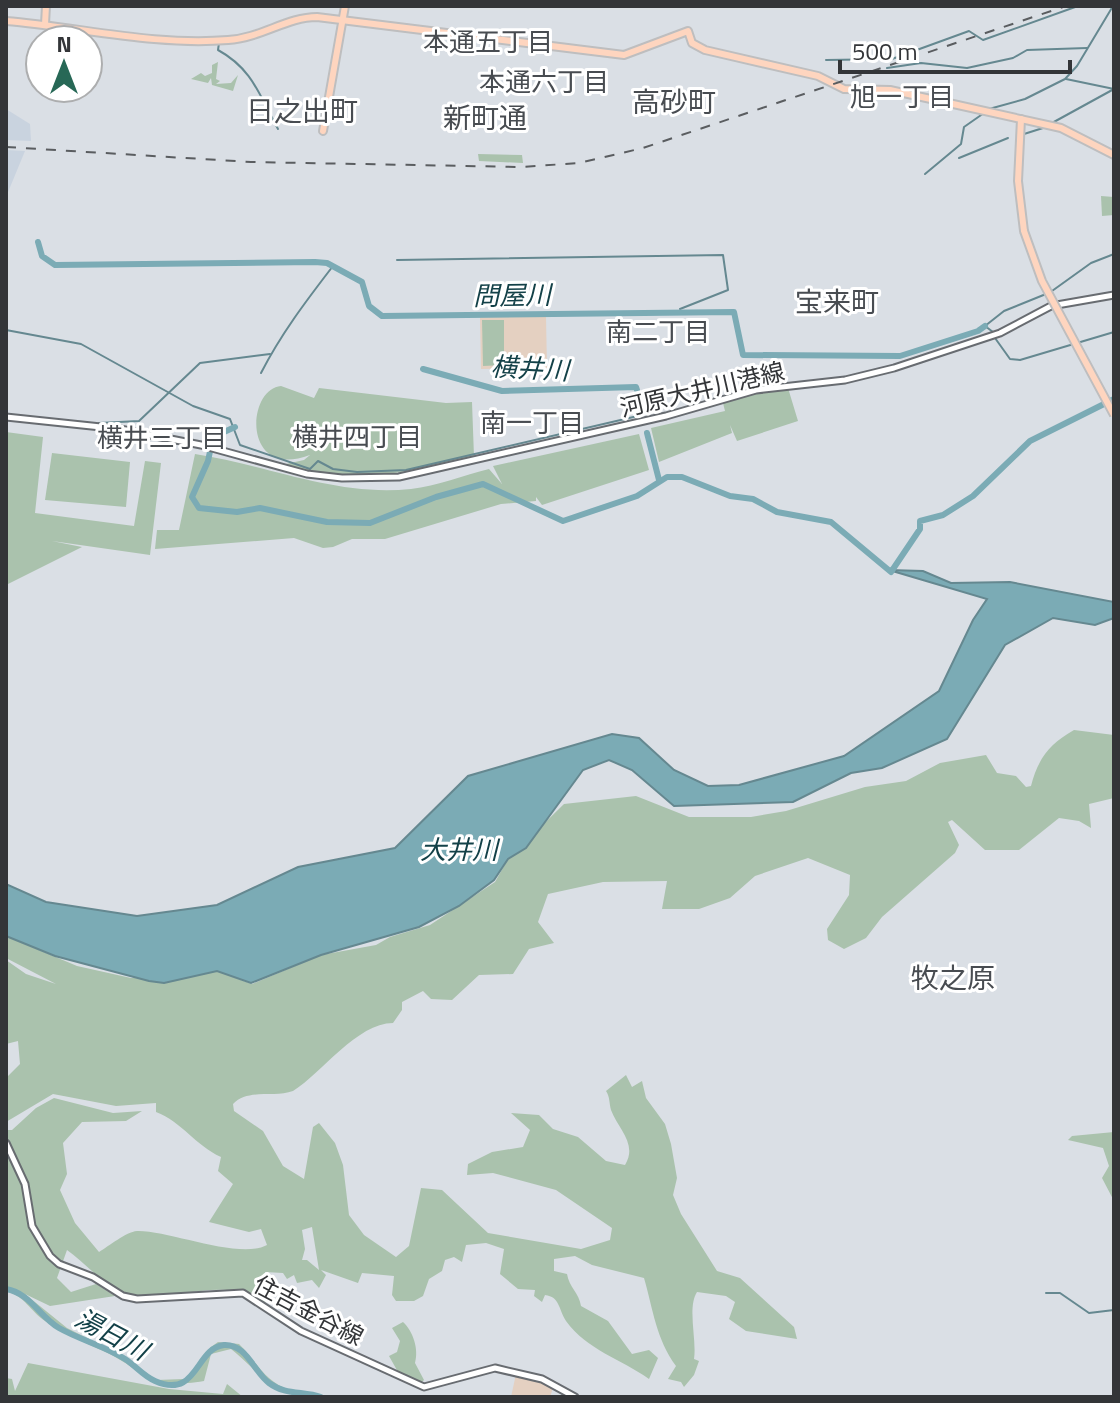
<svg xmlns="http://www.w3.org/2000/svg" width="1120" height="1403" font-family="'Titillium Web','Noto Sans JP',sans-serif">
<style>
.built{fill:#c9d3df}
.education{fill:#e4d0c1}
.green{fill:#aac2ad;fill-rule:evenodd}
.water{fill:#7babb5;stroke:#658890;stroke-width:2}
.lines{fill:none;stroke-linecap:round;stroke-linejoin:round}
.stream{stroke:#658890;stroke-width:2}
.river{stroke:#7babb5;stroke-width:6}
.secondary-casing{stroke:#686c71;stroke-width:9}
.primary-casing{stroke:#bebebf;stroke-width:10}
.secondary{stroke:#fff;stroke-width:5}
.primary{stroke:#fed5bf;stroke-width:6}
.rail{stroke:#5a5d60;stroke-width:2;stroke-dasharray:10 10;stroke-linecap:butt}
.primary-bridge-casing{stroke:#bebebf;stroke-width:10;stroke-linecap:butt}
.primary-bridge{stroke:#fed5bf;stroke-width:6}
.labels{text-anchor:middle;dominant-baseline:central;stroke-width:6;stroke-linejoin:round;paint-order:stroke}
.street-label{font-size:24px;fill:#333538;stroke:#fff}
.neighbourhood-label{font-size:26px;fill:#484c51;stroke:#fff}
.water-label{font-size:26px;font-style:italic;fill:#134148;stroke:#fff}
.quarter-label{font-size:28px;fill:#484c51;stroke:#fff}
</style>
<rect width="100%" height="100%" fill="#dadfe5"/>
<g class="built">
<path d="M 6,109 L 30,124 L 31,141 L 6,140 Z"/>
<path d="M 6,150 L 25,151 L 6,197 Z"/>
</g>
<g class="education">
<path d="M 480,317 L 546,317 L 547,368 L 481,369 Z"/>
<path d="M 516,1374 L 539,1379 L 553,1388 L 550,1397 L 511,1397 Z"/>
</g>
<g class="green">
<path d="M 218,62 L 216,79 L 220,81 L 216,84 L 231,83 L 238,75 L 233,91 L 212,85 L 211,78 L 208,83 L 191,79 L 201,73 L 205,76 L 212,73 L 212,65 Z"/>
<path d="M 478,154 L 522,155 L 523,163 L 479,161 Z"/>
<path d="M 1101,196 L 1114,197 L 1114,215 L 1102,216 Z"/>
<path d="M 482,320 L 504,320 L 504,365 L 483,366 Z"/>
<path d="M 281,386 L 314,398 L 319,388 L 446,403 L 472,402 L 474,457 C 413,471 348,488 286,464 L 304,460 L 310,455 C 242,481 246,389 281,386 Z"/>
<path d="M 788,388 L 798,421 L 737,441 L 730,425 L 732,433 L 659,462 L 651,428 L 725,411 L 723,403 L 752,393 Z"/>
<path d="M 6,432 L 43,437 L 35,513 L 134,526 L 145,461 L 161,463 L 150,555 L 52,541 L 82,547 L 6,585 Z"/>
<path d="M 639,434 L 649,470 L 542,505 L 536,497 L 536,501 L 501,504 L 385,539 L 352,539 L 333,547 L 323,548 L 294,538 L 155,549 L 157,530 L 179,530 L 195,454 C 267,465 336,497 411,489 C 437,486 464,475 489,469 L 502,484 L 493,466 Z"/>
<path d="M 52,453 L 130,462 L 126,507 L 45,500 Z"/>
<path d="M 1074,730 L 1114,735 L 1114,798 L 1089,804 L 1091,828 L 1079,821 L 1059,818 L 1019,850 L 985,850 L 952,820 L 948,822 L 959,845 L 955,853 L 882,917 L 866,938 L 844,949 L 828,940 L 827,929 L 849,895 L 850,875 L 808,858 L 755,876 L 730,898 L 699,909 L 662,909 L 667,881 L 603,882 L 548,894 L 538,922 L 554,943 L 529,949 L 513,974 L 479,975 L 452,1000 L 431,999 L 423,991 L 402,1002 L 402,1010 L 393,1023 C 357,1023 322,1073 293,1091 C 274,1098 248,1088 233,1104 L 234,1111 L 263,1131 L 283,1166 L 304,1179 L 313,1127 L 319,1123 L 335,1143 L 343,1165 L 349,1215 L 364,1235 L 396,1257 L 409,1246 L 421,1188 L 442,1190 L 488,1233 L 581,1249 L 610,1240 L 612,1228 L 556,1190 L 493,1173 L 467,1175 L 468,1164 L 492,1152 L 523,1147 L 530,1130 L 511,1113 L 539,1115 L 553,1129 L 578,1137 L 606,1161 L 625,1165 C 638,1144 618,1129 611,1110 C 609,1103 610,1097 606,1091 L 626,1075 L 632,1087 L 642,1081 L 646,1098 L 665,1124 L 671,1144 L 677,1178 L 673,1195 L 681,1214 L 717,1271 L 740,1278 L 794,1327 L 797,1339 L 746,1331 L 729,1319 L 735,1302 L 726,1296 L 697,1292 C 687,1308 697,1340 694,1359 L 699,1361 L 694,1375 L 684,1387 L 681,1382 L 668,1379 L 676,1366 C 656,1339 653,1309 644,1278 L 592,1265 L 575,1256 L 554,1259 L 554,1271 L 567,1274 C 569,1287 579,1293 581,1306 L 608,1321 L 632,1354 L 649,1350 L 658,1358 L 649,1379 C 621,1359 587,1350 566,1321 C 558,1308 560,1297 545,1295 L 542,1302 L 534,1296 L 535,1290 L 518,1289 L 500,1274 L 504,1249 L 486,1243 L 466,1245 L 462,1262 L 454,1257 L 445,1260 L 442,1271 L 429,1279 L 423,1296 L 414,1301 L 396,1301 L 392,1295 L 394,1276 L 362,1273 L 358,1283 L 321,1270 L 326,1275 L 319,1288 L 312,1280 L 297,1283 L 294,1275 L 287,1279 L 283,1273 L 265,1272 L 265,1303 C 219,1270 159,1311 121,1292 C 102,1283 85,1263 67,1250 L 57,1278 L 71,1292 L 96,1284 L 115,1296 L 50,1306 L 25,1294 L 67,1328 L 125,1357 L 156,1380 L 184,1379 L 194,1372 L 211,1347 L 218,1342 L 239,1344 C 256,1361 265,1382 290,1390 C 303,1394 315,1391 327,1397 C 265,1397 273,1383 231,1349 L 211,1354 L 204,1381 C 142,1391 150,1372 101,1350 C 82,1341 63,1334 45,1321 C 30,1311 25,1296 6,1291 L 6,1130 L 12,1130 L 36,1108 L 54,1098 L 113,1113 L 142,1111 L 126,1121 L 82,1122 L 63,1143 L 67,1174 L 60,1190 L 75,1223 L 99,1252 C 109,1246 126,1232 137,1231 C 168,1230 239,1260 267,1245 L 261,1229 L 249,1232 L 209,1222 L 233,1184 L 218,1171 L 221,1157 C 195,1145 182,1122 156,1112 L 156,1103 L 116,1106 L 53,1094 L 6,1122 L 6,1078 L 20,1064 L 18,1041 L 6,1044 L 6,960 L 26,974 L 56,984 L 6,958 L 6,936 L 77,966 L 131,978 L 217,971 L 252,984 L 321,955 L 376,945 L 390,937 L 430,925 L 495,882 L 508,859 L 564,804 L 636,796 L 689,817 L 751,817 L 786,811 L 865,787 L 906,781 L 940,763 L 986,755 L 997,773 L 1016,776 L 1026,787 L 1031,786 C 1038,759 1049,744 1074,730 ZM 312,1227 L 319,1270 L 307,1260 L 302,1260 L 305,1249 L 302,1230 Z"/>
<path d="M 1114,1132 L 1114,1201 L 1102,1178 L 1109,1166 L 1103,1148 L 1068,1140 L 1072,1136 Z"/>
<path d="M 403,1322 C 413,1331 419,1349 415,1363 L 424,1380 L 421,1383 L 398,1372 L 389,1356 L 397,1352 L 400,1341 L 392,1328 Z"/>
<path d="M 28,1363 L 169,1389 L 223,1394 L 227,1384 L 243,1397 L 6,1397 L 6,1378 L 12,1379 L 15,1391 Z"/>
</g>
<path class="water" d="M 889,570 L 923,571 L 951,583 L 1010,582 L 1114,602 L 1114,618 L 1095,625 L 1053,618 L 1005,645 L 947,739 L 882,768 L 851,773 L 793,802 L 674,806 L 632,770 L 609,760 L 583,770 L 526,848 L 508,859 L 494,880 L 459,906 L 419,927 L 321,955 L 251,983 L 217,971 L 164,983 L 149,981 L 55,956 L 6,936 L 6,884 L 46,902 L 137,916 L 217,905 L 298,867 L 395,848 L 468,776 L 612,734 L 639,738 L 674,770 L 708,786 L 739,785 L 844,756 L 939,691 L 973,620 L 987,599 Z"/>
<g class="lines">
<g class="stream">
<path d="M 219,43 L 218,50 C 253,69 260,97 278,129"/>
<path d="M 826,60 L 892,59 L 969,31 L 983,40 L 1078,6"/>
<path d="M 887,68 L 921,63 L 967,68 L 1013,58 L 1027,50 L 1087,48"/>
<path d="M 1066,79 L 1114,89"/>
<path d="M 989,109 L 1025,99 L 1065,79 L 1077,66 L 1113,6"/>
<path d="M 1052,123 L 1114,89"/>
<path d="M 1024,134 L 1043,128"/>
<path d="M 959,158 L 1008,138"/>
<path d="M 925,174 L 961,144 L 964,127 L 984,113"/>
<path d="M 397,260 L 723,255 L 728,290 L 680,309"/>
<path d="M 1052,291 L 1091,263 L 1114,254"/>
<path d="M 6,330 L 81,344 L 193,406 L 230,419 L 240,445 L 310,469 L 318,461 L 333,469 L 357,472 L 406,470 L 642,415"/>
<path d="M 993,332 L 985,326 L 1004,311 L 1046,294"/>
<path d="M 995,338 L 1010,359 L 1020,360 L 1114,332"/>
<path d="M 261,373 C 281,334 306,301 333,266"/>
<path d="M 99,423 L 139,421 L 200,363 L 270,354"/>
<path d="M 1113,1154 L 1114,1157"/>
<path d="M 1046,1293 L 1060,1293 L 1089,1313 L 1114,1310"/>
</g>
<g class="river">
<path d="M 38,242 L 42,256 L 55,265 L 315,262 L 327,263 L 362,282 L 369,306 L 382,316 L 734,312 L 743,355 L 900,356 L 978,331 L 985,326"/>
<path d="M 423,369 L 502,391 L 636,387 L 637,390"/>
<path d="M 235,427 L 213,437 L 208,461 L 192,497 L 199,508 L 237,512 L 260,508 L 327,522 L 370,523 L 436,497 L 483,484 L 563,521 L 637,496 L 667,477 L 682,477 L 730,496 L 753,499 L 777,512 L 831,522 L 891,572 L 920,529 L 920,521 L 943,515 L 973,496 L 1030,441 L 1114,399"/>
<path d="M 647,433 L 659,480"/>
<path d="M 6,1289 C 30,1293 39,1316 59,1328 C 80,1340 105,1346 125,1359 C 136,1366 143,1376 155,1381 C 198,1400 195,1348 224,1345 C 247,1344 253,1371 269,1383 C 285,1395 303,1391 321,1397"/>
</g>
<g class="secondary-casing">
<g id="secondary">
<path d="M 6,417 L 120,429 L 201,445 L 307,474 L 342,478 L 399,477 L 666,416 L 756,390 L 845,380 L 894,368 L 1000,333 L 1051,306 L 1114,295"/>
<path d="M 6,1143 L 25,1184 L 32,1226 L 50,1256 L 59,1264 L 93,1277 L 123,1296 L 137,1299 L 243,1293 L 301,1331 L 424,1387 L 495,1368 L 542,1379 L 575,1397"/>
</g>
</g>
<g class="primary-casing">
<g id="primary">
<path d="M 6,21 C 79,27 154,46 228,40 C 261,38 287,17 317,17 L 624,55 L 688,31 L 692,43 L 705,50 L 818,76 L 844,89 L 890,90 L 1061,128 L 1114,155"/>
<path d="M 45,24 L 46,6"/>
<path d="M 1021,119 L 1018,181 L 1024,231"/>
<path d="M 323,131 L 345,6"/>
</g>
</g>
<use href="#secondary" class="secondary"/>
<use href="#primary" class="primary"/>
<path class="rail" d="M 6,147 L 251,162 L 521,167 L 579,163 L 643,148 L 1066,6"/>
<g class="primary-bridge-casing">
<path id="primary-bridge" d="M 1024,231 L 1042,281 L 1114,415"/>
</g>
<use href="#primary-bridge" class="primary-bridge"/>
</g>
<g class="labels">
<g class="street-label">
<text transform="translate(702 389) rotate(-13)">河原大井川港線</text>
<text transform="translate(309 1310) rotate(28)">住吉金谷線</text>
</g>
<g class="neighbourhood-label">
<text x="488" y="41">本通五丁目</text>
<text x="544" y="81">本通六丁目</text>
<text x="902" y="96">旭一丁目</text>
<text x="658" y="331">南二丁目</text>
<text x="532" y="422">南一丁目</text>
<text x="357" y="436">横井四丁目</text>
<text x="162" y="437">横井三丁目</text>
</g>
<g class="water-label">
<text transform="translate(512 295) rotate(-1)">問屋川</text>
<text transform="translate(530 368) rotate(3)">横井川</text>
<text x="459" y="849">大井川</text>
<text transform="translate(112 1334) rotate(28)">湯日川</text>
</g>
<g class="quarter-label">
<text x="674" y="101">高砂町</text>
<text x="302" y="110">日之出町</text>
<text x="485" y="117">新町通</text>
<text x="837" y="301">宝来町</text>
<text x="953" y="977">牧之原</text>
</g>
</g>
<rect width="1120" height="1403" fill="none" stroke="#333538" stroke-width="16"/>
<g transform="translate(64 64)"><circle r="38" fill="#ffffff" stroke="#adaeaf" stroke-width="2"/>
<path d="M0-6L14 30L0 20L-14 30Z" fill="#276856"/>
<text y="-12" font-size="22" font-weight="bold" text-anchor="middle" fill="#333538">N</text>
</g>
<path d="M840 60v12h230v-12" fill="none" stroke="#333538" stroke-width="4"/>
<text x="852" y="60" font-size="24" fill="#333538" stroke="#ffffff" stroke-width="6" paint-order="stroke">500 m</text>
</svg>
